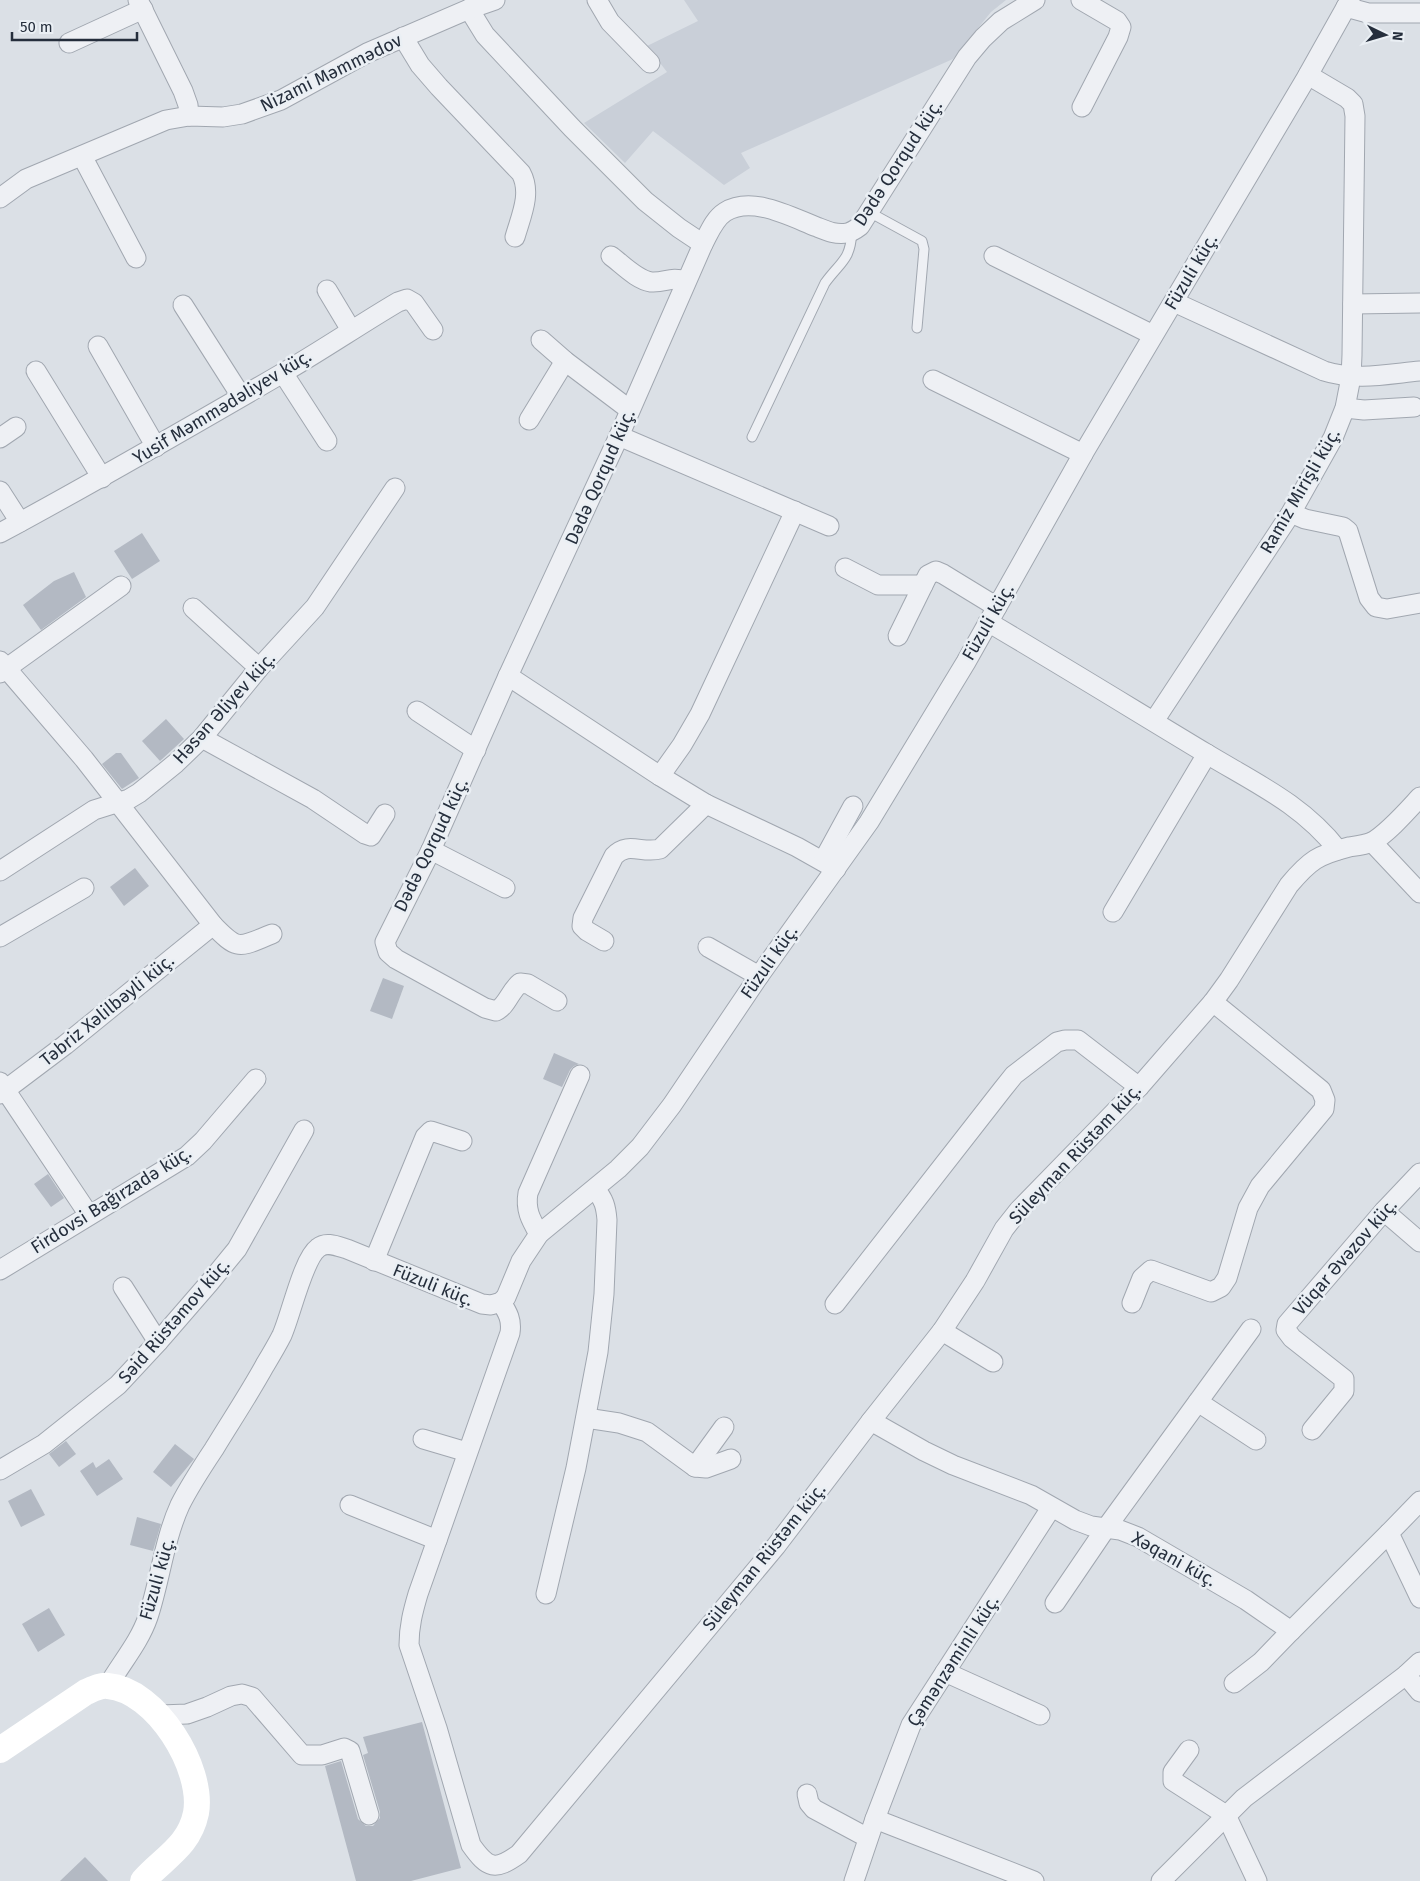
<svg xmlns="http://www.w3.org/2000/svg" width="1420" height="1881" font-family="'Fira Sans',sans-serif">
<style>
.built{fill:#c9cfd8}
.building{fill:#b3b9c3}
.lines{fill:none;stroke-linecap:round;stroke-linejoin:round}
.lane-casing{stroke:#a1a7b0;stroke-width:11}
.street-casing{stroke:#a1a7b0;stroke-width:21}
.lane{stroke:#eef0f4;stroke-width:9}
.street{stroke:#eef0f4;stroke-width:19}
.secondary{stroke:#fff;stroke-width:26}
.labels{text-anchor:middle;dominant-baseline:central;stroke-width:5;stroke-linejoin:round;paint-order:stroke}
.street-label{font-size:18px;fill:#252e3c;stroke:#eaeff4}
</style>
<rect width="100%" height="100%" fill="#dbe0e6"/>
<path class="built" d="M 684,0 L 1006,0 L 991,12 L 953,59 L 741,153 L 750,168 L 724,185 L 653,131 L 625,163 L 584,123 L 667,72 L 647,46 L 698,21 Z"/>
<g class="building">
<path d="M 142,533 L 160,561 L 132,579 L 114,551 Z"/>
<path d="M 74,572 L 86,597 L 41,630 L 23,605 L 54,581 Z"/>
<path d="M 166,719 L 184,739 L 160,761 L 142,741 Z"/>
<path d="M 116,753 L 121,753 L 139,778 L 122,789 L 102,764 Z"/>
<path d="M 135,868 L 149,886 L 124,906 L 110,887 Z"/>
<path d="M 383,978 L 404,986 L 392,1019 L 370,1011 Z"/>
<path d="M 554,1053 L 579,1064 L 574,1066 L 570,1070 L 562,1087 L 543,1079 Z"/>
<path d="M 48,1174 L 64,1198 L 51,1207 L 34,1184 Z"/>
<path d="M 66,1441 L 76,1454 L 59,1467 L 49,1454 Z"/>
<path d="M 175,1444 L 194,1459 L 171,1487 L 153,1472 Z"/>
<path d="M 109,1459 L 123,1479 L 97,1496 L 80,1471 L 93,1462 L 96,1468 Z"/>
<path d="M 31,1489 L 45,1515 L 21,1527 L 8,1501 Z"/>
<path d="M 137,1517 L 161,1524 L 153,1551 L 130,1545 Z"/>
<path d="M 49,1608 L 65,1635 L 38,1652 L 22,1624 Z"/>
<path d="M 422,1722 L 461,1868 L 411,1881 L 356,1881 L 325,1766 L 341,1761 L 358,1819 L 366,1826 L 373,1826 L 380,1818 L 380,1812 L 363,1755 L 368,1753 L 363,1737 Z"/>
<path d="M 85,1857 L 108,1881 L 60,1881 Z"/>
</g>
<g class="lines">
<g class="lane-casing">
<g id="lane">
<path d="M 869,212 L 922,241 L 924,249 L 917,328"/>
<path d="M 752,437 L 825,283 C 841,261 850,261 852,232"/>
</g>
</g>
<g class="street-casing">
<g id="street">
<path d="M 138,0 L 183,91 L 188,105 L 189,116"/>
<path d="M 597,0 L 610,22 L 650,63"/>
<path d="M 1081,0 L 1117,21 L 1121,27 L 1118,37 L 1082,107"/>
<path d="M 1346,7 L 1368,13 L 1420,13"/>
<path d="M 469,9 L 485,35 L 572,128 L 645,201 L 679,228 L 703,244"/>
<path d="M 403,37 L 420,65 L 439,87 L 521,173 C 532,193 521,216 515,237"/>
<path d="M 69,43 L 143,9"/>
<path d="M 82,156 L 136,258"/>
<path d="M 0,198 L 26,179 L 166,120 L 189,116 L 223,117 L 242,114 L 281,100 L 367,53 L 469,9 L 495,0"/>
<path d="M 611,256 C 623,265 637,280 651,282 C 666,283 670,276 686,281"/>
<path d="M 994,256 L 1153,335"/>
<path d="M 327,290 L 351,330"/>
<path d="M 1174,302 L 1324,371 C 1355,381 1388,374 1420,371"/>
<path d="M 1353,304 L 1420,303"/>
<path d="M 183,305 L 241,396"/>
<path d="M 541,340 L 565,361 L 630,410"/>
<path d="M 98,346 L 156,447"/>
<path d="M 36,371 L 102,478"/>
<path d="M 283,373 L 327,441"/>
<path d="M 933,380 L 1083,454"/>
<path d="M 1345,408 L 1364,410 L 1414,407"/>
<path d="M 529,420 L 565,361"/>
<path d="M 619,436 L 829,526"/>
<path d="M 0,438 L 16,427"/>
<path d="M 0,491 L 20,522"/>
<path d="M 1291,513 L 1305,519 L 1343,527 L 1348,531 L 1369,598 L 1376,607 L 1387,609 L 1420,603"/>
<path d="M 0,533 C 95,482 188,428 281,374 C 321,351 359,325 398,302 L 407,299 L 414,303 L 433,330"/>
<path d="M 845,568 L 878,585 L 923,585"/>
<path d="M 193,608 L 259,668"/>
<path d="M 988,622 C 1061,665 1134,710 1207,754 C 1255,783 1302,804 1338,850"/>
<path d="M 898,636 L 928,575 L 936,571 L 943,574 L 997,607"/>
<path d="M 0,661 L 84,759 L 213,925 C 239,952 239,947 272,934"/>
<path d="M 0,673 L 121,586"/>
<path d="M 508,676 L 660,776 L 706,804 L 797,847 L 836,869"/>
<path d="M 417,711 L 476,750"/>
<path d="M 1154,721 L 1291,513 L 1333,438 L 1345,408 L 1351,377 L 1352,355 L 1355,116 L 1353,104 L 1347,98 L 1308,75"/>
<path d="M 202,738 L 313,799 L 365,834 L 371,836 L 385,814"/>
<path d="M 660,776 L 682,745 L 700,714 L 795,511"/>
<path d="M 1372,842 L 1420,893"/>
<path d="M 431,850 L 505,888"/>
<path d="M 823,861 L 853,806"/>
<path d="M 0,871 L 94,810 L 129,799 L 139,793 L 176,763 L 202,738 L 259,668 L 315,607 L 395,488"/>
<path d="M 1113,912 L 1207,754"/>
<path d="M 0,937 L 84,888"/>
<path d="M 604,941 L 587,931 L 582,926 L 583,918 L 614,856 C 628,841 642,854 660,849 L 706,804"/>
<path d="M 708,947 L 759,976"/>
<path d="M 557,1001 L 528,984 L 520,983 C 510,991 507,1006 496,1011 L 485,1008 L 396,959 L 388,952 L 385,942 L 431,850 L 508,676 L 619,436 L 703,244 C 709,233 714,219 725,212 C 752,195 791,217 817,227 C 827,231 836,235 847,233 C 852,232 856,229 860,226 L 967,57 L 983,38 L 1001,21 L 1035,0"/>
<path d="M 0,1082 L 89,1215"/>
<path d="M 0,1094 L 65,1045 L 213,925"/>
<path d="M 1384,1211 L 1420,1242"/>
<path d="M 539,1234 C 531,1220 525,1210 528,1193 L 580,1075"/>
<path d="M 374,1261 L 425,1137 L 431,1131 L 462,1141"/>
<path d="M 0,1270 L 187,1156 L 203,1141 L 256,1079"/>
<path d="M 123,1287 L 158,1342"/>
<path d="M 501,1302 C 508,1313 512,1320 510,1333 L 418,1594 C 413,1611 409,1626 409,1645 L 437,1728 L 471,1845 C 488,1869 495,1871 519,1854 L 776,1546 L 871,1421 L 942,1331 L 975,1281 L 1004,1229 L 1019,1210 L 1139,1087 L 1213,1002 L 1229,980 L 1289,885 C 1310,860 1318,855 1349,847 C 1356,846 1365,845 1372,842 C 1388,833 1407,811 1420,797"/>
<path d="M 1132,1303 L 1142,1278 L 1151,1270 L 1211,1292 L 1221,1287 L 1227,1278 L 1248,1208 L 1260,1186 L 1324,1109 L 1325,1100 L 1321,1090 L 1213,1002"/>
<path d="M 835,1304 L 1002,1090 L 1014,1075 L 1057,1042 L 1065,1040 L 1078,1040 L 1139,1087"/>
<path d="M 942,1331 L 993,1362"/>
<path d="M 1198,1402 L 1256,1440"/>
<path d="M 586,1418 L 619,1423 L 647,1432 L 695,1467 L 706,1468 L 731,1459"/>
<path d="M 871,1421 L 924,1451 L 953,1465 L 1031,1495 L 1075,1520 L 1091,1526 L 1120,1530 L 1138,1537 L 1246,1600 L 1291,1631 L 1389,1533"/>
<path d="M 1312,1430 L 1344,1391 L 1344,1379 L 1292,1338 L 1286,1330 L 1287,1324 L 1384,1211 L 1420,1173"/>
<path d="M 423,1439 L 467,1452"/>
<path d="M 695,1467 L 724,1427"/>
<path d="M 0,1470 L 44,1444 L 118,1385 L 158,1342 L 210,1282 L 237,1249 L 304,1130"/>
<path d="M 1420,1501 L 1389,1533 L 1420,1598"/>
<path d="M 350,1505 L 437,1540"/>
<path d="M 546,1594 L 576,1468 L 598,1352 L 604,1294 L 607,1220 C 606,1207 604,1199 595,1189"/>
<path d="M 1055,1603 L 1106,1528 L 1251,1329"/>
<path d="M 945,1672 L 1040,1715"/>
<path d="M 1406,1675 L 1420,1692"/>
<path d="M 1234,1683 L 1261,1662 L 1291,1631"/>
<path d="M 108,1686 C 121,1663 139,1643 148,1617 C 160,1581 164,1540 180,1505 C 190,1485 202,1467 214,1449 C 231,1421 249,1394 265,1365 C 271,1355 277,1345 282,1335 C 291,1315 303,1259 318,1248 C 326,1241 337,1246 347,1249 L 482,1304 L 491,1305 L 501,1302 L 506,1297 L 521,1261 L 539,1234 L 618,1169 L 640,1147 L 672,1105 L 759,976 L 869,822 L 966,662 L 1083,454 L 1308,75 L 1350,0"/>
<path d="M 161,1715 L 187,1714 L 207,1707 L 231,1696 L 242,1694 L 252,1697 L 302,1755 L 322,1755 L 344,1748 L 350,1751 L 369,1815"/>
<path d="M 1189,1750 L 1173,1772 L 1173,1781 L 1226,1815 L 1257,1881"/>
<path d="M 807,1794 L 809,1803 L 814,1809 L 868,1838"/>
<path d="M 875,1819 L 1034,1881"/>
<path d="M 854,1881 L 875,1819 L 911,1725 L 1051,1508"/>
<path d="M 1161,1881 L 1244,1798 L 1406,1675 L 1420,1662"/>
</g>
</g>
<use href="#lane" class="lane"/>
<use href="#street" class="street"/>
<path class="secondary" d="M 0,1750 L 86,1692 C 93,1689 100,1685 108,1686 C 156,1690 204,1768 196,1813 C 189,1847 163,1858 143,1881"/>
</g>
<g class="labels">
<g class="street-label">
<text transform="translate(331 73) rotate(-26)">Nizami Məmmədov</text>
<text transform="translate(898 163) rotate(-57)">Dədə Qorqud küç.</text>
<text transform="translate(1191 272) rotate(-59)">Füzuli küç.</text>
<text transform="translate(222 407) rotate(-31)">Yusif Məmmədəliyev küç.</text>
<text transform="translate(600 477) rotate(-66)">Dədə Qorqud küç.</text>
<text transform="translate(1300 491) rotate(-60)">Ramiz Mirişli küç.</text>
<text transform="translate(988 622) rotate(-60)">Füzuli küç.</text>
<text transform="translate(224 708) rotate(-48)">Həsən Əliyev küç.</text>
<text transform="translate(431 845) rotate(-64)">Dədə Qorqud küç.</text>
<text transform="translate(769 962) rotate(-55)">Füzuli küç.</text>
<text transform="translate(107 1010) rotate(-39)">Təbriz Xəlilbəyli küç.</text>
<text transform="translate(1075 1154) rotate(-47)">Süleyman Rüstəm küç.</text>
<text transform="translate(111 1200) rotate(-32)">Firdovsi Bağırzadə küç.</text>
<text transform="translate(1345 1257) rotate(-49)">Vüqar Əvəzov küç.</text>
<text transform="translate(433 1285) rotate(22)">Füzuli küç.</text>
<text transform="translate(174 1321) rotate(-49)">Səid Rüstəmov küç.</text>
<text transform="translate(764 1557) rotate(-51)">Süleyman Rüstəm küç.</text>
<text transform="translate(1174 1559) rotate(29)">Xəqani küç.</text>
<text transform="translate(157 1579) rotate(-74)">Füzuli küç.</text>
<text transform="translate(953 1661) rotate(-57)">Çəmənzəminli küç.</text>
</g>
</g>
<g transform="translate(1385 35) rotate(95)" stroke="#eaeff4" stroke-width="4" paint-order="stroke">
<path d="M0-4L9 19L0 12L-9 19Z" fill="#252e3c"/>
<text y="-8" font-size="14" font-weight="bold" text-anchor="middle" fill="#252e3c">N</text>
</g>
<path d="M12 32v8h125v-8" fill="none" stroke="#252e3c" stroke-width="2.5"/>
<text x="20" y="32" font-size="15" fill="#252e3c" stroke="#eaeff4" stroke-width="4" paint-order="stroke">50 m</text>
</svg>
